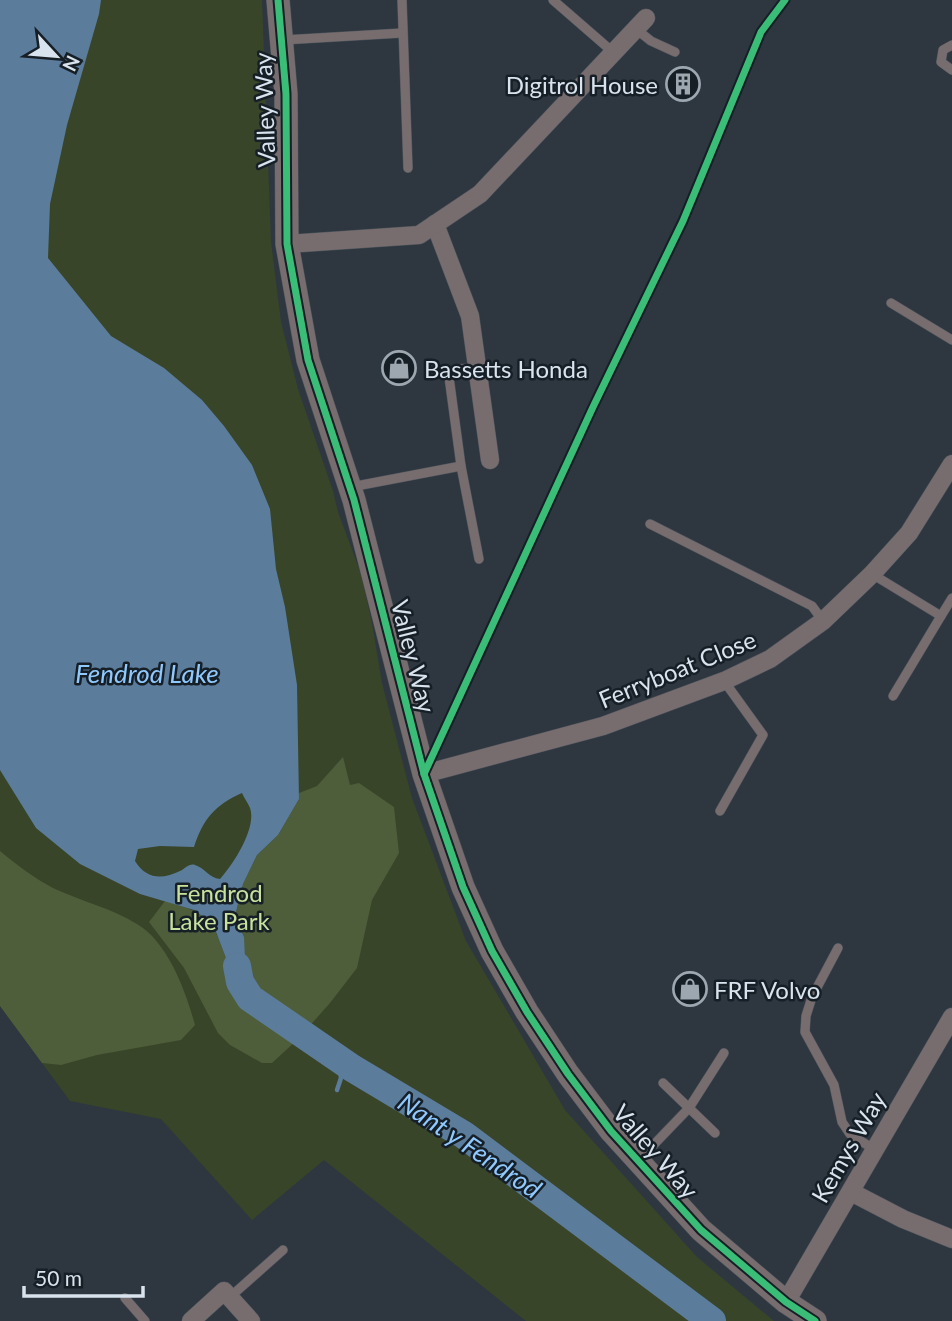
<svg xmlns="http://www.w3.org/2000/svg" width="952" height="1321" font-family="Lato,sans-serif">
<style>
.green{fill:#384529}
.forest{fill:#4e5d3a}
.water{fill:#5b7c9b;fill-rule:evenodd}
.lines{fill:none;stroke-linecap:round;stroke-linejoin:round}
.stream{stroke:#5b7c9b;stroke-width:4.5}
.river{stroke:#5b7c9b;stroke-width:28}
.service-casing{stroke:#4b535a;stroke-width:10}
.minor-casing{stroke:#4b535a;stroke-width:19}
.tertiary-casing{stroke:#4b535a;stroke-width:24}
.service{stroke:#776c6e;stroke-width:9}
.minor{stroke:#776c6e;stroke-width:18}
.tertiary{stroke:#776c6e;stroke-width:23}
.cycleway-casing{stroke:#161e26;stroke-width:11}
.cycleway{stroke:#3abd76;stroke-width:7}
.labels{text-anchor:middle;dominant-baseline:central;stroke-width:5;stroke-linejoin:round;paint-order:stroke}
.poi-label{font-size:24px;fill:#d8e3ed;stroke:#161e26;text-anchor:start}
.street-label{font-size:24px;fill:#d8e3ed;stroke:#161e26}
.park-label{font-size:24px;fill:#c7e29c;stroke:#161e26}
.water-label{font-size:26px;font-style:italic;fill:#90c9fe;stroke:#161e26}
</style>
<rect width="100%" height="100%" fill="#2e3740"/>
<path class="green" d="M 0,0 L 262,0 L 271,242 L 281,322 L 298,389 L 333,491 L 338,512 L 361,574 L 372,623 L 382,683 L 412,798 L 466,941 L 565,1110 L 697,1257 L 774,1321 L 526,1321 L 324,1160 L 252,1220 L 161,1119 L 70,1101 L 0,1006 Z"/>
<g class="forest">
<path d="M 343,757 L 350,785 L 359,783 L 394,807 L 399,853 L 372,900 L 357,968 L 330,1003 L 298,1039 L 272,1063 L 262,1063 L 230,1045 L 218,1033 L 184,968 L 149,922 L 165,901 C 214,915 212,921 229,966 L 244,937 L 235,916 L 243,884 L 257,855 L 278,835 L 299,799 L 299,793 L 317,786 Z"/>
<path d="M 0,851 C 17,865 34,878 53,888 C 80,901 112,908 137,924 C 168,942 186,992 195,1025 L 181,1040 L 97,1055 L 61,1065 L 42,1063 L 0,1006 Z"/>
</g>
<path class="water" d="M 0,0 L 101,0 L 99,14 L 67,125 L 50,204 L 48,258 L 111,336 L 164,368 L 202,400 L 224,426 L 252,465 L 270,509 L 276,569 L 285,607 L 297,685 L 299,799 L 278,835 L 257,855 L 243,884 L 235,916 L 244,937 L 245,959 L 237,966 L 229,966 L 213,924 L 194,910 L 140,894 L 80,864 L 36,828 L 0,770 ZM 242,793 C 244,798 248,803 250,808 C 257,828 233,865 220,879 C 209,878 205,868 195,865 C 189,863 185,869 180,871 C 162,880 146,879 135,861 L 138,849 L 160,846 L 194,847 C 203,819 215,805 242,793 Z"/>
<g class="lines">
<path class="stream" d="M 337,1090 L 341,1078 L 339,1059"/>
<path class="river" d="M 237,966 L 240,982 L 250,998 L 352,1068 L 464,1135 L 712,1321"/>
<g class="service-casing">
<g id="service">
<path d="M 402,0 L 408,168"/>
<path d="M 553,0 L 614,53"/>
<path d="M 636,29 L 651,41 L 675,52"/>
<path d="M 283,40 L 402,33"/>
<path d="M 952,45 L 943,50 L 941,62 L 952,70"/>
<path d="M 891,303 L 952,340"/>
<path d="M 461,466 L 479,559"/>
<path d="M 351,487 L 461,466 L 449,377 L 455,369 L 478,368"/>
<path d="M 650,524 L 812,606 L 823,621"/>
<path d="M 872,574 L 941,616 L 893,696"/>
<path d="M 941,616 L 952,598"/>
<path d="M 720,811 L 763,735 L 724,681"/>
<path d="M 838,948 L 812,997 L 806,1016 L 805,1032 L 834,1085 L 842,1122 L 850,1134 L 875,1150"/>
<path d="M 663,1083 L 715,1133"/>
<path d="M 638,1161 L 689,1108 L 724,1053"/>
<path d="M 230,1297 L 283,1250"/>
<path d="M 125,1298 L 145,1321"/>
</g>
</g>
<g class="minor-casing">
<g id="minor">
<path d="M 435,224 L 470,316 L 490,460"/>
<path d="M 287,244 L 419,235 L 480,194 L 646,18"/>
<path d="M 424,774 L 603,726 L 724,681 L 770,659 L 823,621 L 872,574 L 909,533 L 952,464"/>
<path d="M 851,1192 L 903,1219 L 952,1239"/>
<path d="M 786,1302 L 952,1017"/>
<path d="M 191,1321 L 224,1291 L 251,1321"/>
</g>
</g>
<g class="tertiary-casing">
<path id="tertiary" d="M 278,0 L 286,94 L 287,244 L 308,360 L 354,500 L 424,774 L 463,887 L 492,951 L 527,1012 L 568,1074 L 611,1131 L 701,1230 L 786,1302 L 815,1321"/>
</g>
<use href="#service" class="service"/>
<use href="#minor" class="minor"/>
<use href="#tertiary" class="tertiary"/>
<g class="cycleway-casing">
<g id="cycleway">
<path d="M 278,0 L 286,94 L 287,244 L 308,360 L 354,500 L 424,774 L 463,887 L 492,951 L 527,1012 L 568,1074 L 611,1131 L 701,1230 L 786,1302 L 815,1321"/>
<path d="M 424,774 L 593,407 L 683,221 L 761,32 L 785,0"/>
</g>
</g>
<use href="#cycleway" class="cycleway"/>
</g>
<defs>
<g id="building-ring" transform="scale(1.75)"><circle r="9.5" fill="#161e26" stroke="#9ca7b0" stroke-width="1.5"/><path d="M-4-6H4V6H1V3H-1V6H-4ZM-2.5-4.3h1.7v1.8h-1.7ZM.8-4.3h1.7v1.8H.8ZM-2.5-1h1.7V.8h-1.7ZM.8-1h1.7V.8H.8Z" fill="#9ca7b0"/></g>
<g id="shop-ring" transform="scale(1.75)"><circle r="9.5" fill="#161e26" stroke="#9ca7b0" stroke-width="1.5"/><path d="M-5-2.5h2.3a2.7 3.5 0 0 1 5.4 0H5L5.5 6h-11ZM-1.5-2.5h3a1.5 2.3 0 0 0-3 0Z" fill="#9ca7b0"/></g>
</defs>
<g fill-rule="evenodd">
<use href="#building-ring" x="683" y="84"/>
<use href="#shop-ring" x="399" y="368"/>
<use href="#shop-ring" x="690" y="989"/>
</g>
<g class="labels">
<g class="poi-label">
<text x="658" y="84" text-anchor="end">Digitrol House</text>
<text x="424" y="368">Bassetts Honda</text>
<text x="714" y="989">FRF Volvo</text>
</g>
<g class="street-label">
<text transform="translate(264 110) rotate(-92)">Valley Way</text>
<text transform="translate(414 656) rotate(76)">Valley Way</text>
<text transform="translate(677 669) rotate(-22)">Ferryboat Close</text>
<text transform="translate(848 1147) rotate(-60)">Kemys Way</text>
<text transform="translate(656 1151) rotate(49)">Valley Way</text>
</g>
<g class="park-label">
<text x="219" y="892">Fendrod<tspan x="219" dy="28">Lake Park</tspan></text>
</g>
<g class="water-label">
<text x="147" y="673">Fendrod Lake</text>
<text transform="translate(470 1145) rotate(34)">Nant y Fendrod</text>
</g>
</g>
<g transform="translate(56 56) rotate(116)" stroke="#161e26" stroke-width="5" paint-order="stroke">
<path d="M0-5L12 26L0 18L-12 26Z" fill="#d8e3ed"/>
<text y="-10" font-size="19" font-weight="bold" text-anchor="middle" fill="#d8e3ed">N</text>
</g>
<path d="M24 1286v10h119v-10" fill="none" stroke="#d8e3ed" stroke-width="3.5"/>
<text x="35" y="1286" font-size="21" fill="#d8e3ed" stroke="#161e26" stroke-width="5" paint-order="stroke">50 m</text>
</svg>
